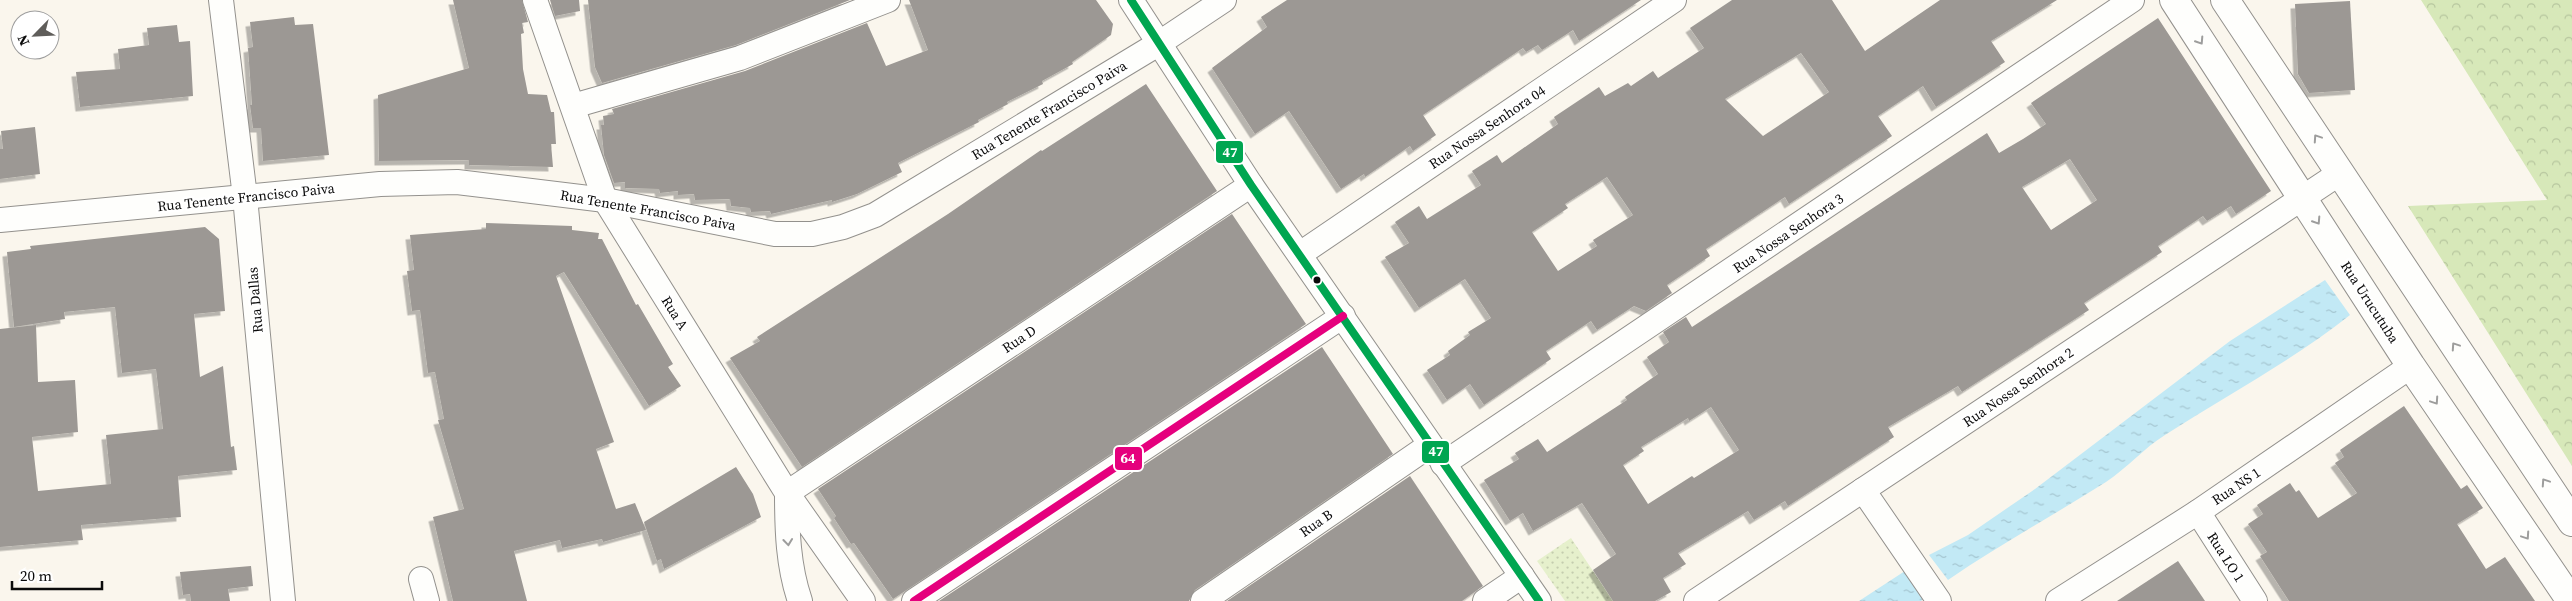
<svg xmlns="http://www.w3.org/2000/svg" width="2572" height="601" font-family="'Source Serif 4',serif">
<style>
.forest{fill:url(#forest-crowns)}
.park{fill:url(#park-dots)}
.water{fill:url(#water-ripples)}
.building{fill:#9c9894;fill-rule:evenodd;filter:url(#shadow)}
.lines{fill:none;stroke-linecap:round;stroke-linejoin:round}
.minor-casing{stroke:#93918d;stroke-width:26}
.tertiary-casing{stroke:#93918d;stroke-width:30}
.minor{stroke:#fefefc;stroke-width:24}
.tertiary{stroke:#fefefc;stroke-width:28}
.bus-1-casing{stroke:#fff;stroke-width:11}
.bus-2-casing{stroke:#fff;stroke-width:11}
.bus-1{stroke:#00a651;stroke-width:8}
.bus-2{stroke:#e5007d;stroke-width:8}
.oneway{stroke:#9d9d9c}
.bus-dot{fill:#0b0b0b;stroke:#fff;stroke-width:2}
.labels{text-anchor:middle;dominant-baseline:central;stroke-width:5;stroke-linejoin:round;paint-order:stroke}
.street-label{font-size:14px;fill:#0b0b0b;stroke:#fff}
.line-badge{stroke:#fff;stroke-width:2}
.badge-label{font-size:14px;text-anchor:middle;font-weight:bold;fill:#fff}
</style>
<defs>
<pattern id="forest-crowns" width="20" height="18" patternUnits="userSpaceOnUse" patternTransform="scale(1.25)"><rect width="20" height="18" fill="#d7e8b9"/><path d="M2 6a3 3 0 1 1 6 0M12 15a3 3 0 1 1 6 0" fill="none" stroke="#b7c69e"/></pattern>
<pattern id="park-dots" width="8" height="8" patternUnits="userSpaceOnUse" patternTransform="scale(1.25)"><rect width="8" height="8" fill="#e6f0cc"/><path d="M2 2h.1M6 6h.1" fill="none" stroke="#c4ccae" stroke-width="1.8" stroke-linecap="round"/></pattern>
<pattern id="water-ripples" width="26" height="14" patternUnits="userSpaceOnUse" patternTransform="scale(1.25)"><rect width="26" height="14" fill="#c2e9f5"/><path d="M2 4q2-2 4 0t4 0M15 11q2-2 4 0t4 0" fill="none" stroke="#a5c6d1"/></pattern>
<filter id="shadow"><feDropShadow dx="-4.5" dy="4.5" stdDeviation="0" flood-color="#0004"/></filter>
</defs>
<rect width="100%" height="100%" fill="#faf6ed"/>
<path class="forest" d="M 2421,0 L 2572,0 L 2572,466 L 2408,206 L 2547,200 Z"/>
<path class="park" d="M 1571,538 L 1613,601 L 1565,601 L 1537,561 Z"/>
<g class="water">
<path d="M 2325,280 L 2350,315 C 2292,361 2227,395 2165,435 C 2144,448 2127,468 2106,482 C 2054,515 1999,545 1948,580 L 1929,555 L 1968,535 L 2035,489 L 2230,341 Z"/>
<path d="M 1908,569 L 1928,596 L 1921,601 L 1859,601 Z"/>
</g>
<g class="building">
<path d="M 453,0 L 522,0 L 528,22 L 522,23 L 524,33 L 521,34 L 523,69 L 528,94 L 547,95 L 551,112 L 554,112 L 556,144 L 551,144 L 553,167 L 469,165 L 469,160 L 379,161 L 378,95 L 469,68 Z"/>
<path d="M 550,0 L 579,0 L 580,11 L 555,16 Z"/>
<path d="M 588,0 L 850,0 L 736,45 L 602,83 L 595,67 Z"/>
<path d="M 909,0 L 1096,0 L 1113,24 L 1111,35 L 1072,62 L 1073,64 L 1042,81 L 1043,84 L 1007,102 L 1008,104 L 978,120 L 979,122 L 898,163 L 902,172 L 857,194 L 832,202 L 832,200 L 771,214 L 770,211 L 751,212 L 750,208 L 731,206 L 730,199 L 695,200 L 694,194 L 678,195 L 678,191 L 660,193 L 659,189 L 625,188 L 625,182 L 614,183 L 604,155 L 601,125 L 604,125 L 603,116 L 614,114 L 612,109 L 745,71 L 867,23 L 886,66 L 928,50 Z"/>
<path d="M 1287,0 L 1641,0 L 1579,41 L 1573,30 L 1542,50 L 1538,45 L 1526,52 L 1523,48 L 1423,115 L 1436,135 L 1413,151 L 1410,146 L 1365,177 L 1364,174 L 1341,189 L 1289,111 L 1255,134 L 1212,68 L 1267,27 L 1261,17 Z"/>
<path d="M 1732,0 L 1832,0 L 1865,51 L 1940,0 L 2057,0 L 1991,41 L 2005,62 L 1936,107 L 1923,86 L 1878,116 L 1892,136 L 1789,204 L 1785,197 L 1706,249 L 1710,256 L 1667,285 L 1672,293 L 1646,311 L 1634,306 L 1597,330 L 1591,321 L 1546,351 L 1551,359 L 1484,405 L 1470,384 L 1447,400 L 1427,370 L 1450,355 L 1448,351 L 1470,335 L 1468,332 L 1491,318 L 1465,279 L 1419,308 L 1385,257 L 1409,243 L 1395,222 L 1419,206 L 1427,219 L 1481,185 L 1472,171 L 1497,155 L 1502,163 L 1558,124 L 1554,117 L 1599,87 L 1605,96 L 1628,83 L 1631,86 L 1653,71 L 1658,78 L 1704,48 L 1690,28 ZM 1801,53 L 1829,92 L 1763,136 L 1725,99 ZM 1607,177 L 1633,215 L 1593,240 L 1597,246 L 1558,271 L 1532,232 L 1568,208 L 1565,204 Z"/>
<path d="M 2350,1 L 2355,90 L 2309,93 L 2298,74 L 2295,4 Z"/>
<path d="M 294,17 L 295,25 L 313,24 L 329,155 L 263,161 L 261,128 L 253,128 L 250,105 L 252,105 L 248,48 L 253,47 L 250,22 Z"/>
<path d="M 2158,18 L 2271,191 L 2236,214 L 2231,206 L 2207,221 L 2203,216 L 2158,246 L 2162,252 L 2084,303 L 2089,310 L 1962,392 L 1958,386 L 1888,427 L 1894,437 L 1788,506 L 1785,501 L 1754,520 L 1748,511 L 1678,553 L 1686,564 L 1663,578 L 1671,592 L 1655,601 L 1613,601 L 1593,570 L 1616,554 L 1582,503 L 1533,531 L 1523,513 L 1510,521 L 1484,480 L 1519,459 L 1515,453 L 1538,439 L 1547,452 L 1627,400 L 1625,397 L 1658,374 L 1647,357 L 1669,342 L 1663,332 L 1686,317 L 1692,327 L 1987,133 L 1999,153 L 2023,139 L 2046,124 L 2031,103 ZM 2070,159 L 2097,200 L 2051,230 L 2022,187 ZM 1711,407 L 1739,450 L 1694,478 L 1692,476 L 1648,504 L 1623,465 L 1644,451 L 1641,447 L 1688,418 L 1689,421 Z"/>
<path d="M 177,25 L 179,42 L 190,41 L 193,96 L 80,107 L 76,72 L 120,69 L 118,49 L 149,45 L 147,28 Z"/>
<path d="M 1146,84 L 1217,191 L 802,467 L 730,358 L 760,341 L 757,337 L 948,214 L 1041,150 L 1042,151 Z"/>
<path d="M 35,127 L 40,174 L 0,179 L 0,149 L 3,149 L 1,131 Z"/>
<path d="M 1232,214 L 1306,324 L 893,599 L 854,543 L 851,544 L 834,518 L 836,516 L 818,489 Z"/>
<path d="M 486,223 L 572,226 L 572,230 L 599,233 L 598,239 L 602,239 L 636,305 L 638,304 L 673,364 L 668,367 L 681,386 L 649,406 L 564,272 L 556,276 L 614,442 L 596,449 L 616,509 L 635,503 L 646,530 L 603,542 L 602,539 L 562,548 L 560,540 L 514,551 L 527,601 L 453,601 L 433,517 L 464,509 L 438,420 L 444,419 L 435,372 L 428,373 L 420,310 L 412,311 L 407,271 L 414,270 L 410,235 L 486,229 Z"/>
<path d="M 205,227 L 219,239 L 225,311 L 194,314 L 200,377 L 223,366 L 231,447 L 234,446 L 237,470 L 178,476 L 181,517 L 81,525 L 83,540 L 0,547 L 0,329 L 36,325 L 38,382 L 75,380 L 78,432 L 32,437 L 38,491 L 111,484 L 106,435 L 163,429 L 156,369 L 122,373 L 115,307 L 64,312 L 65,319 L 14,327 L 7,252 L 31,249 L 30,246 Z"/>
<path d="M 1322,347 L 1393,454 L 1195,590 L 1189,601 L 939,601 Z"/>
<path d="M 2404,406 L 2461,489 L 2467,485 L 2483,508 L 2457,524 L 2486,569 L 2505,557 L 2535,601 L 2289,601 L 2260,556 L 2267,552 L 2248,524 L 2263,514 L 2257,505 L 2290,483 L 2296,492 L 2299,490 L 2318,518 L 2357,493 L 2335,463 L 2344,457 L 2340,450 Z"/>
<path d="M 736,467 L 753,494 L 761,517 L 664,569 L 661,559 L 657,561 L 644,522 Z"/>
<path d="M 1410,476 L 1483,586 L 1462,601 L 1227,601 Z"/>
<path d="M 2178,561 L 2205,601 L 2117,601 Z"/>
<path d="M 251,566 L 253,586 L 228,589 L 230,601 L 191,601 L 190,594 L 183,595 L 180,572 Z"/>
</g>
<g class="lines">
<g class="minor-casing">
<g id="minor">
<path d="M 221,0 L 245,197 L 283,601"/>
<path d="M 535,0 L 605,200 L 787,493 L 863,601"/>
<path d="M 1131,0 L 1251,185 L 1539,601"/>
<path d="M 573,106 L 740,58 L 888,0"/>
<path d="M 0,220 L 380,184 L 457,182 L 605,200 L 775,234 L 812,234 L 843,227 L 875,215 L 1158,44 L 1224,0"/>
<path d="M 1300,254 L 1674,0"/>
<path d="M 1443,464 L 2132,0"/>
<path d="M 1863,490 L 1939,601"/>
<path d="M 2198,512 L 2255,601"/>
<path d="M 421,579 L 427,601"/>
<path d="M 800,601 C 788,566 787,530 787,493 L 1251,185"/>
<path d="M 914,601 L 1343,316"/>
<path d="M 1203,601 L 1430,445"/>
<path d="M 1485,601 L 1522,576"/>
<path d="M 1696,601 L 2340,173"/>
<path d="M 2058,601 L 2198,512 L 2411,366"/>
</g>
</g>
<g class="tertiary-casing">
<g id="tertiary">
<path d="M 2174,0 L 2411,366 L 2571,601"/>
<path d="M 2225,0 L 2572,522"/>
</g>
</g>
<use href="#minor" class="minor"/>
<use href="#tertiary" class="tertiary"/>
<g class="bus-1-casing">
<path id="bus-1" d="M 1131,0 L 1251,185 L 1539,601"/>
</g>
<g class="bus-2-casing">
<path id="bus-2" d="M 914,601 L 1343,316"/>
</g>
<use href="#bus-1" class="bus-1"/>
<use href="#bus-2" class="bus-2"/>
</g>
<defs><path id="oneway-chevron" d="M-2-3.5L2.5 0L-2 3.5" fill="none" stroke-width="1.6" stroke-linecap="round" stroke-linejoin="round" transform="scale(1.25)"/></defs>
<g class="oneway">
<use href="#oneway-chevron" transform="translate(2200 41) rotate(57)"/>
<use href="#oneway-chevron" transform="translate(2317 138) rotate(-124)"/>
<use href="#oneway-chevron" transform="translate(2317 221) rotate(57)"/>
<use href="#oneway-chevron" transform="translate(2455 346) rotate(-124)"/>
<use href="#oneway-chevron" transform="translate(2435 401) rotate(56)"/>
<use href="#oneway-chevron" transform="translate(2545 482) rotate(-124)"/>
<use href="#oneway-chevron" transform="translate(2526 536) rotate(56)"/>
<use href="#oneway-chevron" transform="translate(788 542) rotate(84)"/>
</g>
<circle class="bus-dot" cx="1317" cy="280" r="4.5"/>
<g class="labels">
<g class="street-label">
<text transform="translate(1049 110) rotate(-31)">Rua Tenente Francisco Paiva</text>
<text transform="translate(1487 127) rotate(-34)">Rua Nossa Senhora 04</text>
<text transform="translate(246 197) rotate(-6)">Rua Tenente Francisco Paiva</text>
<text transform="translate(648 210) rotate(10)">Rua Tenente Francisco Paiva</text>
<text transform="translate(1788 233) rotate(-34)">Rua Nossa Senhora 3</text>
<text transform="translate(255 300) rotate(-95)">Rua Dallas</text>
<text transform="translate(2370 302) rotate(57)">Rua Urucutuba</text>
<text transform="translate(675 313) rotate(58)">Rua A</text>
<text transform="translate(1019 339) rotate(-34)">Rua D</text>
<text transform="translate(2018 387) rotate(-34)">Rua Nossa Senhora 2</text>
<text transform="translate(2236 486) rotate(-34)">Rua NS 1</text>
<text transform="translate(1316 523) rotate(-35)">Rua B</text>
<text transform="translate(2226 557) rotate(57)">Rua LO 1</text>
</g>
</g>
<g class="line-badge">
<rect x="1215" y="140" width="29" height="24" rx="5" fill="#00a651"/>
<rect x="1421" y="440" width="29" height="24" rx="5" fill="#00a651"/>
<rect x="1114" y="446" width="29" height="25" rx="5" fill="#e5007d"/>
</g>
<g class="badge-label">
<text x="1230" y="157">47</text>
<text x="1436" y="456">47</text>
<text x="1128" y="463">64</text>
</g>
<g transform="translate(35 35) rotate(246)"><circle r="24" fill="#ffffff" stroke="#9d9d9d"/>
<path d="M0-4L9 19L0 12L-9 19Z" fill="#5f5d5a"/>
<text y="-8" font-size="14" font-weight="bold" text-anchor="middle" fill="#0b0b0b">N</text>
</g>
<path d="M12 581v8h90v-8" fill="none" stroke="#0b0b0b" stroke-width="2.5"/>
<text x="20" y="581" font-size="15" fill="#0b0b0b" stroke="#ffffff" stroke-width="4" paint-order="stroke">20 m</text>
</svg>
